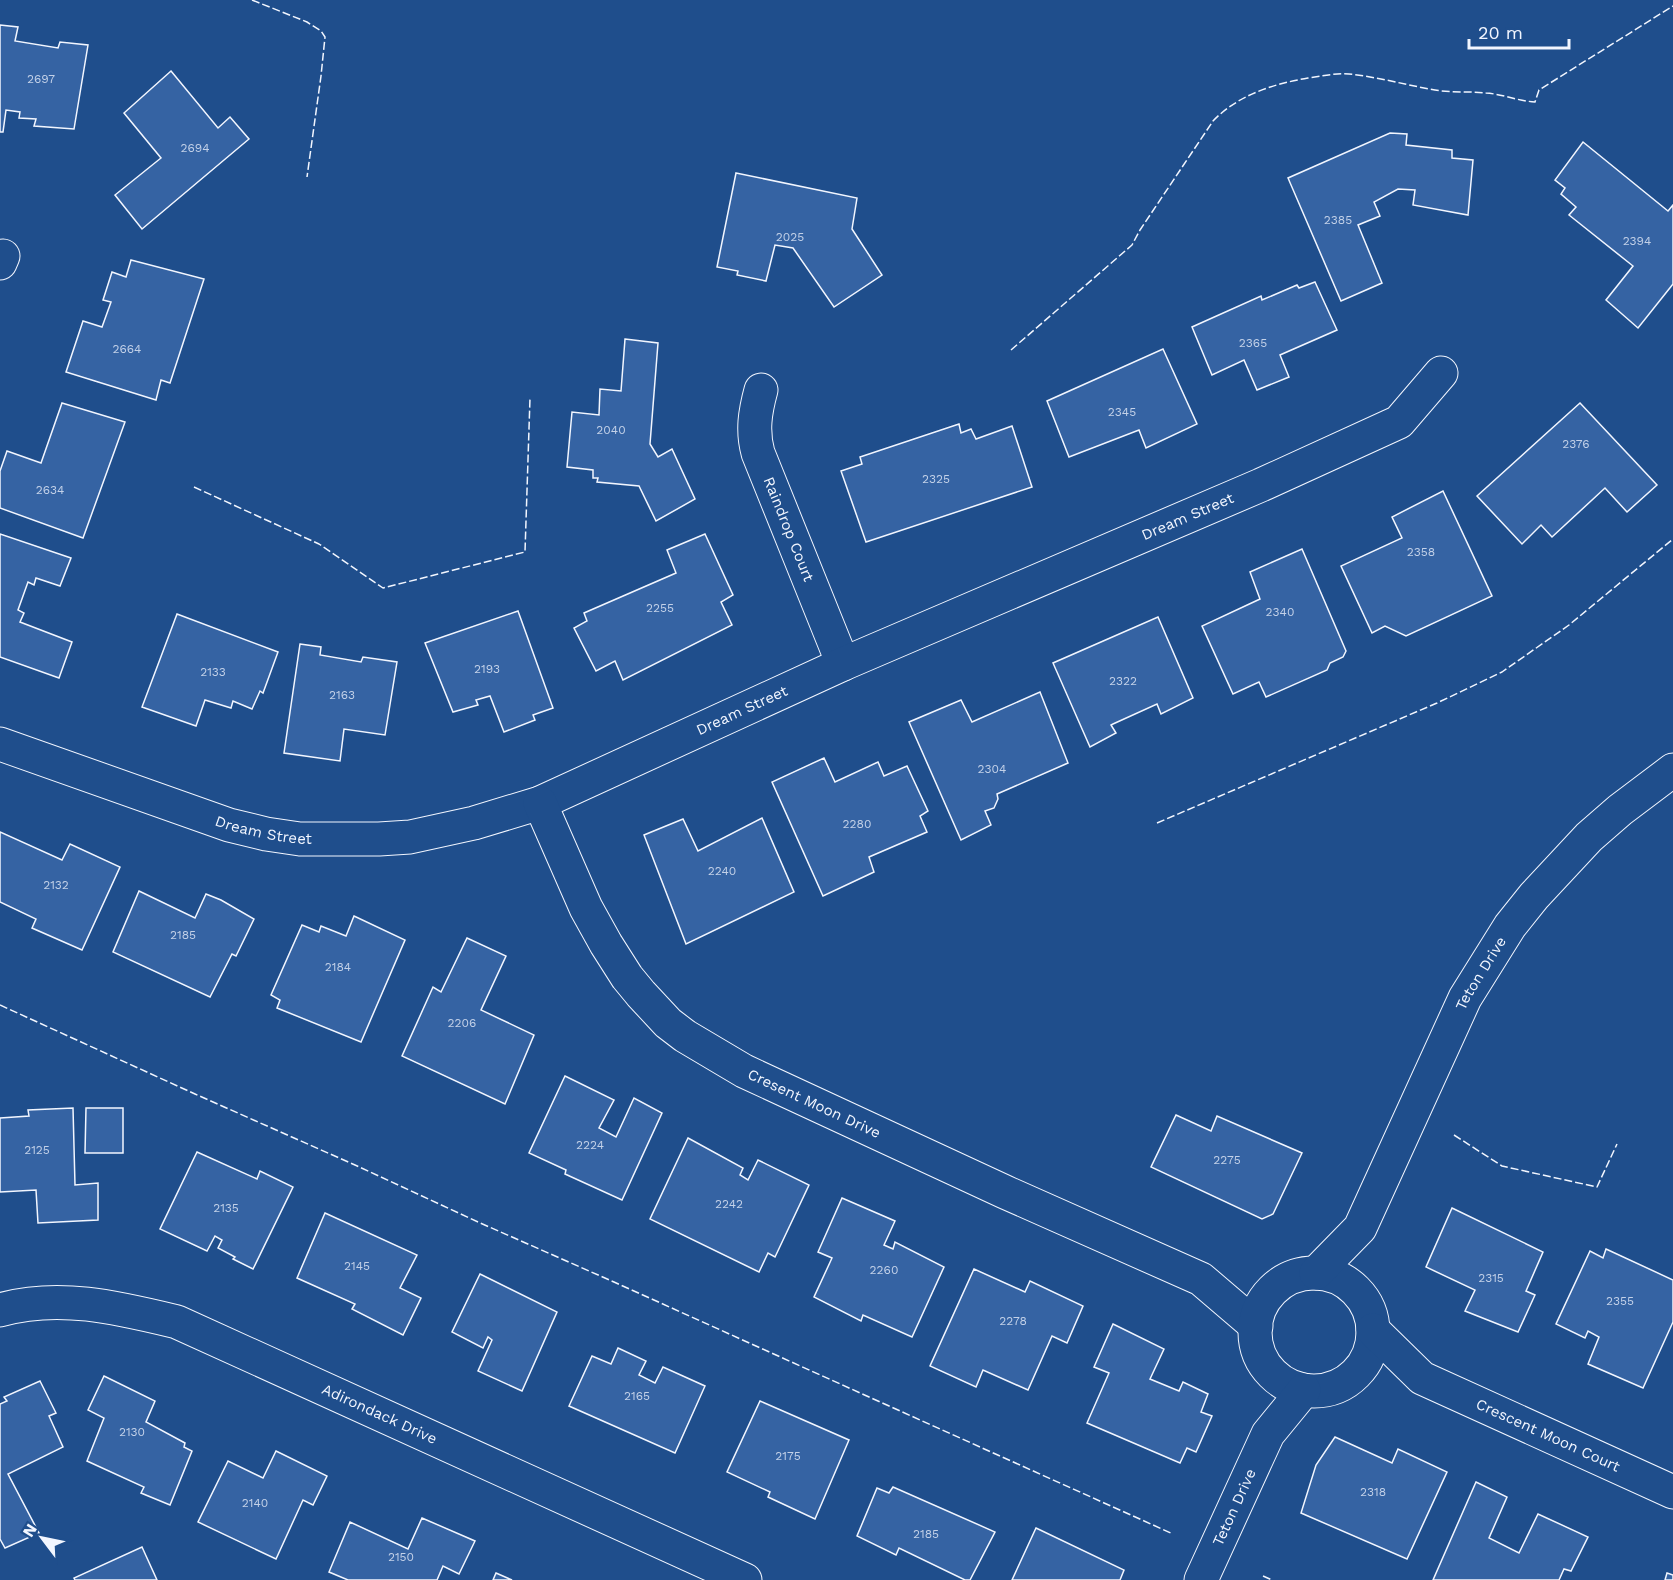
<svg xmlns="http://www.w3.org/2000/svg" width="1673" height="1580" font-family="'Work Sans',sans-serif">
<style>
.building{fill:#3563a3;stroke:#f2f6ff;stroke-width:1.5}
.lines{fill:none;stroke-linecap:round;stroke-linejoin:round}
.minor-casing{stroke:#f2f6ff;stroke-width:35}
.minor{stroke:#1f4e8c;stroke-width:33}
.fence{stroke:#f2f6ff;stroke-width:1.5;stroke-dasharray:8 3;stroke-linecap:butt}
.labels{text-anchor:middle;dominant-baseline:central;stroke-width:4.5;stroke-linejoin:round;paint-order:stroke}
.number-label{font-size:12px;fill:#c3d1e8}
.street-label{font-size:15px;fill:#f2f6ff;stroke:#1f4e8c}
</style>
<rect width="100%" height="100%" fill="#1f4e8c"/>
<g class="building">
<path d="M 0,25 L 18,27 L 15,41 L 58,48 L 60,42 L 88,45 L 74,129 L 34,126 L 36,119 L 19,118 L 20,112 L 6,110 L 3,132 L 0,132 Z"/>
<path d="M 171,71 L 218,128 L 230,117 L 249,139 L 142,229 L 115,195 L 161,158 L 124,113 Z"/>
<path d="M 1390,133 L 1407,134 L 1406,145 L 1452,150 L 1452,158 L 1473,160 L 1468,215 L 1413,205 L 1415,190 L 1398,189 L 1374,202 L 1380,216 L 1358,225 L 1382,283 L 1341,301 L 1288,178 Z"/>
<path d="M 1583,142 L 1668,211 L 1673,205 L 1673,284 L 1638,328 L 1606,300 L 1633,266 L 1569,215 L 1576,207 L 1561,194 L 1565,188 L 1555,180 Z"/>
<path d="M 736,173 L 857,198 L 852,229 L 882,275 L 834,307 L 793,248 L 775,245 L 766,281 L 737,275 L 738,271 L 717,267 Z"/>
<path d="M 131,260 L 204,279 L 170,383 L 161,380 L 156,400 L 66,372 L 83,321 L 102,327 L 111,302 L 103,300 L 112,272 L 126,277 Z"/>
<path d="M 1315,282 L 1337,330 L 1280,355 L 1289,377 L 1257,390 L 1244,360 L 1212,375 L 1192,327 L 1261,296 L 1262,300 L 1297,285 L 1299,288 Z"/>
<path d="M 625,339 L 658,343 L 650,444 L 658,457 L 672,449 L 695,499 L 656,521 L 639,486 L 597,482 L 598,478 L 593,478 L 593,470 L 567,467 L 572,412 L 599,415 L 600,389 L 621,391 Z"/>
<path d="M 1163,349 L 1197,424 L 1146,448 L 1139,430 L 1069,457 L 1047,401 Z"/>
<path d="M 62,403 L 125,422 L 83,538 L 0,508 L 0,471 L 7,451 L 41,463 Z"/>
<path d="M 1580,403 L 1657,485 L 1627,512 L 1605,488 L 1552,537 L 1541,525 L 1522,544 L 1477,496 Z"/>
<path d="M 959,424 L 961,433 L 971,429 L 976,439 L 1012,426 L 1032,487 L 866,542 L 841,471 L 862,464 L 860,457 Z"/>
<path d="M 1443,491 L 1492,596 L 1406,636 L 1385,626 L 1372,633 L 1341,566 L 1402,538 L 1392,517 Z"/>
<path d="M 0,534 L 71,558 L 60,586 L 36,578 L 34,585 L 28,582 L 18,610 L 24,613 L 20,622 L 72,642 L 59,678 L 0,657 Z"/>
<path d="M 705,534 L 733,595 L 721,602 L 732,625 L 623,680 L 615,661 L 596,671 L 574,628 L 587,621 L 584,613 L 676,573 L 667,550 Z"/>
<path d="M 1302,549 L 1346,651 L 1343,657 L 1330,663 L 1327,670 L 1266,697 L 1259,682 L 1233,694 L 1202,626 L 1260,599 L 1250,572 Z"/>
<path d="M 518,611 L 553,708 L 533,715 L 535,720 L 504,732 L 490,696 L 476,700 L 478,705 L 453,712 L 425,643 Z"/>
<path d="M 177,614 L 278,652 L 263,693 L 260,691 L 252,709 L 233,701 L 231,708 L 205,700 L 196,726 L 142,707 Z"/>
<path d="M 1158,617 L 1193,698 L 1161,714 L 1157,704 L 1113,724 L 1111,725 L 1116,733 L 1090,747 L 1053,663 Z"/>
<path d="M 300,644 L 321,647 L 320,655 L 361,662 L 363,657 L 397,662 L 385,735 L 344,729 L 340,761 L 284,753 Z"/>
<path d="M 1040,692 L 1068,763 L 997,794 L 998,799 L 994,808 L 985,811 L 991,825 L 961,840 L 909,722 L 961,700 L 972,722 Z"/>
<path d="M 824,758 L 835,782 L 878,762 L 884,776 L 907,766 L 928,811 L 920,816 L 927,832 L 869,857 L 874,872 L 823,896 L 772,782 Z"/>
<path d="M 762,818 L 794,892 L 686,944 L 644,835 L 683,819 L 698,851 Z"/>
<path d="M 0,832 L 62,860 L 70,844 L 120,867 L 82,950 L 32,928 L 36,919 L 0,902 Z"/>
<path d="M 139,891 L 195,918 L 206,894 L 221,900 L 254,919 L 236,956 L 232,954 L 210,997 L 113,952 Z"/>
<path d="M 354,916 L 405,940 L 361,1042 L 277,1008 L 280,1000 L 271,995 L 302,925 L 319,932 L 321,926 L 346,936 Z"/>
<path d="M 467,938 L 506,956 L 481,1010 L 534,1035 L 505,1104 L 402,1056 L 433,987 L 441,992 Z"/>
<path d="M 565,1076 L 614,1100 L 599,1128 L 616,1137 L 634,1098 L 662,1113 L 622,1200 L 565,1174 L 566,1170 L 529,1153 Z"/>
<path d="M 73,1108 L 75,1185 L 98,1183 L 98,1220 L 38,1223 L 36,1190 L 0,1192 L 0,1118 L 29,1116 L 28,1110 Z"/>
<path d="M 86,1108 L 123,1108 L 123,1153 L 85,1153 Z"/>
<path d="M 1176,1115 L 1211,1131 L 1217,1116 L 1302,1153 L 1273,1214 L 1262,1219 L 1151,1167 Z"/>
<path d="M 688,1138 L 743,1168 L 740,1175 L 748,1180 L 758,1160 L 809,1185 L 775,1257 L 768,1253 L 759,1272 L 650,1219 Z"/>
<path d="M 197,1152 L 257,1179 L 260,1171 L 293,1187 L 253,1269 L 233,1259 L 235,1257 L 218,1248 L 222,1240 L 215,1236 L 207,1251 L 160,1229 Z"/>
<path d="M 842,1198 L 895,1221 L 884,1245 L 893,1249 L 895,1242 L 944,1267 L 912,1337 L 863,1315 L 861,1321 L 814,1297 L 832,1258 L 818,1252 Z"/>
<path d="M 1452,1208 L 1543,1252 L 1526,1291 L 1535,1295 L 1518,1332 L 1465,1311 L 1475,1290 L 1426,1267 Z"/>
<path d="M 325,1213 L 417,1255 L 400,1288 L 421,1298 L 403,1335 L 352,1309 L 355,1304 L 297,1278 Z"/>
<path d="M 1606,1249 L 1673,1280 L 1673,1322 L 1643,1388 L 1588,1364 L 1599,1337 L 1588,1331 L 1585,1338 L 1556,1324 L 1590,1251 L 1603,1258 Z"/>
<path d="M 974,1269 L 1025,1292 L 1030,1281 L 1083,1306 L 1067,1343 L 1052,1336 L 1028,1390 L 983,1370 L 976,1387 L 930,1366 Z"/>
<path d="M 480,1274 L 557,1312 L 522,1391 L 478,1371 L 492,1340 L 488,1337 L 483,1348 L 452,1332 Z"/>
<path d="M 1113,1324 L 1164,1349 L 1150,1379 L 1179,1391 L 1183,1382 L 1208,1394 L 1201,1412 L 1212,1416 L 1196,1452 L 1187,1448 L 1180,1463 L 1087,1423 L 1109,1373 L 1094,1367 Z"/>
<path d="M 618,1348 L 646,1361 L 639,1375 L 655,1383 L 663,1367 L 705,1386 L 675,1453 L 569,1406 L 592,1356 L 611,1364 Z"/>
<path d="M 104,1376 L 155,1401 L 146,1422 L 185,1443 L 184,1447 L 192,1451 L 170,1505 L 141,1493 L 144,1487 L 87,1461 L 104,1418 L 88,1410 Z"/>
<path d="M 40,1381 L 56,1413 L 49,1416 L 63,1447 L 8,1474 L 39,1533 L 5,1548 L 0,1539 L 0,1404 L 7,1401 L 4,1397 Z"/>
<path d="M 760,1401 L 849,1440 L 815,1519 L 768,1497 L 770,1492 L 727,1472 Z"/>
<path d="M 1335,1437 L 1392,1463 L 1398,1449 L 1447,1472 L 1407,1559 L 1301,1513 L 1316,1465 Z"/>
<path d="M 276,1451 L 327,1476 L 313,1505 L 303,1500 L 276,1559 L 198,1522 L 228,1461 L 263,1478 Z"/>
<path d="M 1476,1482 L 1507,1497 L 1489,1538 L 1519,1553 L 1538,1514 L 1588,1537 L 1571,1571 L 1564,1569 L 1559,1580 L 1433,1580 Z"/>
<path d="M 893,1487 L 995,1532 L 970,1580 L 965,1580 L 899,1548 L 896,1555 L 857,1536 L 877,1488 L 889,1493 Z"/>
<path d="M 422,1518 L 475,1541 L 459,1574 L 443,1566 L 437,1580 L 348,1580 L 329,1572 L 350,1522 L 408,1549 Z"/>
<path d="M 1036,1528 L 1124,1570 L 1120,1580 L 1012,1580 Z"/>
<path d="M 142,1547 L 157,1580 L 75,1580 L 74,1578 Z"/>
<path d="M 496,1573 L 512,1580 L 493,1580 Z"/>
<path d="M 1667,1573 L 1673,1575 L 1673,1580 L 1665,1580 Z"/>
</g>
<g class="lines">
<g class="minor-casing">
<g id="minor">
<path d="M 0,263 L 3,256"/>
<path id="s1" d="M 761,390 C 755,412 752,431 758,453 L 843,664"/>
<path id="s2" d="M 0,744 L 229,825 L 266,834 L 300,839 L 379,839 L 410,837 L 474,823 L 540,803 L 843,664 L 1261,485 L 1399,422 L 1441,373"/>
<path id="s3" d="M 540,803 L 586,908 L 606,944 L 627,977 L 641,994 L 668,1023 L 685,1036 L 744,1071 L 1005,1192 L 1201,1279 L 1256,1326"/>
<circle cx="1314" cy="1332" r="59"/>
<path id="s4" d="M 1316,1273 L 1360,1228 L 1465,998 L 1510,926 L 1534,896 L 1589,837 L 1620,810 L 1673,770"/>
<path id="s5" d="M 0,1310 C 59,1293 119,1308 177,1322 L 745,1580"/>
<path id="s6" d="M 1373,1330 L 1422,1378 L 1673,1492"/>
<path id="s7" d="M 1201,1580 L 1268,1434 L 1304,1390"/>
</g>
</g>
<use href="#minor" class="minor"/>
<g class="fence">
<path d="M 252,0 L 307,22 L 321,31 L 325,37 L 321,76 L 307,177"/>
<path d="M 1011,350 L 1132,245 L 1140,230 L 1213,121 C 1238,95 1273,84 1308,78 C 1322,76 1335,73 1349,74 C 1378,77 1406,85 1435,90 C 1452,93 1469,91 1486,93 C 1502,94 1518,101 1535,102 L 1539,90 L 1673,6"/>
<path d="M 194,487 L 319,544 L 383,588 L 525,552 L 530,398"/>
<path d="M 1157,823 L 1437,703 L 1502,672 L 1569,625 L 1673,539"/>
<path d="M 0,1005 L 195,1094 L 355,1165 L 478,1222 L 614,1282 L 1173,1534"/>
<path d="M 1454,1135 L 1502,1166 L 1597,1187 L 1617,1144"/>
<path d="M 1263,1576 L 1272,1580"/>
</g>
</g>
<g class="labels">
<g class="number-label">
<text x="41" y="79">2697</text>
<text x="195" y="148">2694</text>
<text x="1338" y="220">2385</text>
<text x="790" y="237">2025</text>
<text x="1637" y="241">2394</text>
<text x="1253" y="343">2365</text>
<text x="127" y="349">2664</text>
<text x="1122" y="412">2345</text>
<text x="611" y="430">2040</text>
<text x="1576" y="444">2376</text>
<text x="936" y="479">2325</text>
<text x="50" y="490">2634</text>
<text x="1421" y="552">2358</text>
<text x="660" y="608">2255</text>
<text x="1280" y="612">2340</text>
<text x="487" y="669">2193</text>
<text x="213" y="672">2133</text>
<text x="1123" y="681">2322</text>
<text x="342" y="695">2163</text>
<text x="992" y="769">2304</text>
<text x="857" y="824">2280</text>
<text x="722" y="871">2240</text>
<text x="56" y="885">2132</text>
<text x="183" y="935">2185</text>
<text x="338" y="967">2184</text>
<text x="462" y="1023">2206</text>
<text x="590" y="1145">2224</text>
<text x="37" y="1150">2125</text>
<text x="1227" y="1160">2275</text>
<text x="729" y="1204">2242</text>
<text x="226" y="1208">2135</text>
<text x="357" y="1266">2145</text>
<text x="884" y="1270">2260</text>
<text x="1491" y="1278">2315</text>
<text x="1620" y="1301">2355</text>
<text x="1013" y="1321">2278</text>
<text x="637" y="1396">2165</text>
<text x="132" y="1432">2130</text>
<text x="788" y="1456">2175</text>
<text x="1373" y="1492">2318</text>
<text x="255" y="1503">2140</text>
<text x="926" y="1534">2185</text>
<text x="401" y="1557">2150</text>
</g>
<g class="street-label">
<text stroke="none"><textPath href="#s2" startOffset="1268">Dream Street</textPath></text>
<text stroke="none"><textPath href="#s1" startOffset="146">Raindrop Court</textPath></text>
<text stroke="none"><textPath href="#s2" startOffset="782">Dream Street</textPath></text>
<text stroke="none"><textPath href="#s2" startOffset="278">Dream Street</textPath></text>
<text stroke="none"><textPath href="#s4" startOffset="345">Teton Drive</textPath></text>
<text stroke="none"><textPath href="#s3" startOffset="424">Cresent Moon Drive</textPath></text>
<text stroke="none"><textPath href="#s5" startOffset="402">Adirondack Drive</textPath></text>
<text stroke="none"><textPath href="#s6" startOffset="207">Crescent Moon Court</textPath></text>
<text stroke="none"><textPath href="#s7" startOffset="80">Teton Drive</textPath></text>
</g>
</g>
<g transform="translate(42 1538) rotate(302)" stroke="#1f4e8c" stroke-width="4.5" paint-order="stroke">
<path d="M0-4.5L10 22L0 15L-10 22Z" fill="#f2f6ff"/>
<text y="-9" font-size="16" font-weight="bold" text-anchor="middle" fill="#f2f6ff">N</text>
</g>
<path d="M1469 39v9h100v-9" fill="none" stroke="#f2f6ff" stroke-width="3"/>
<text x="1478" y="39" font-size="18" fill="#f2f6ff" stroke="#1f4e8c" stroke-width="4.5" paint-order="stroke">20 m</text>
</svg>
